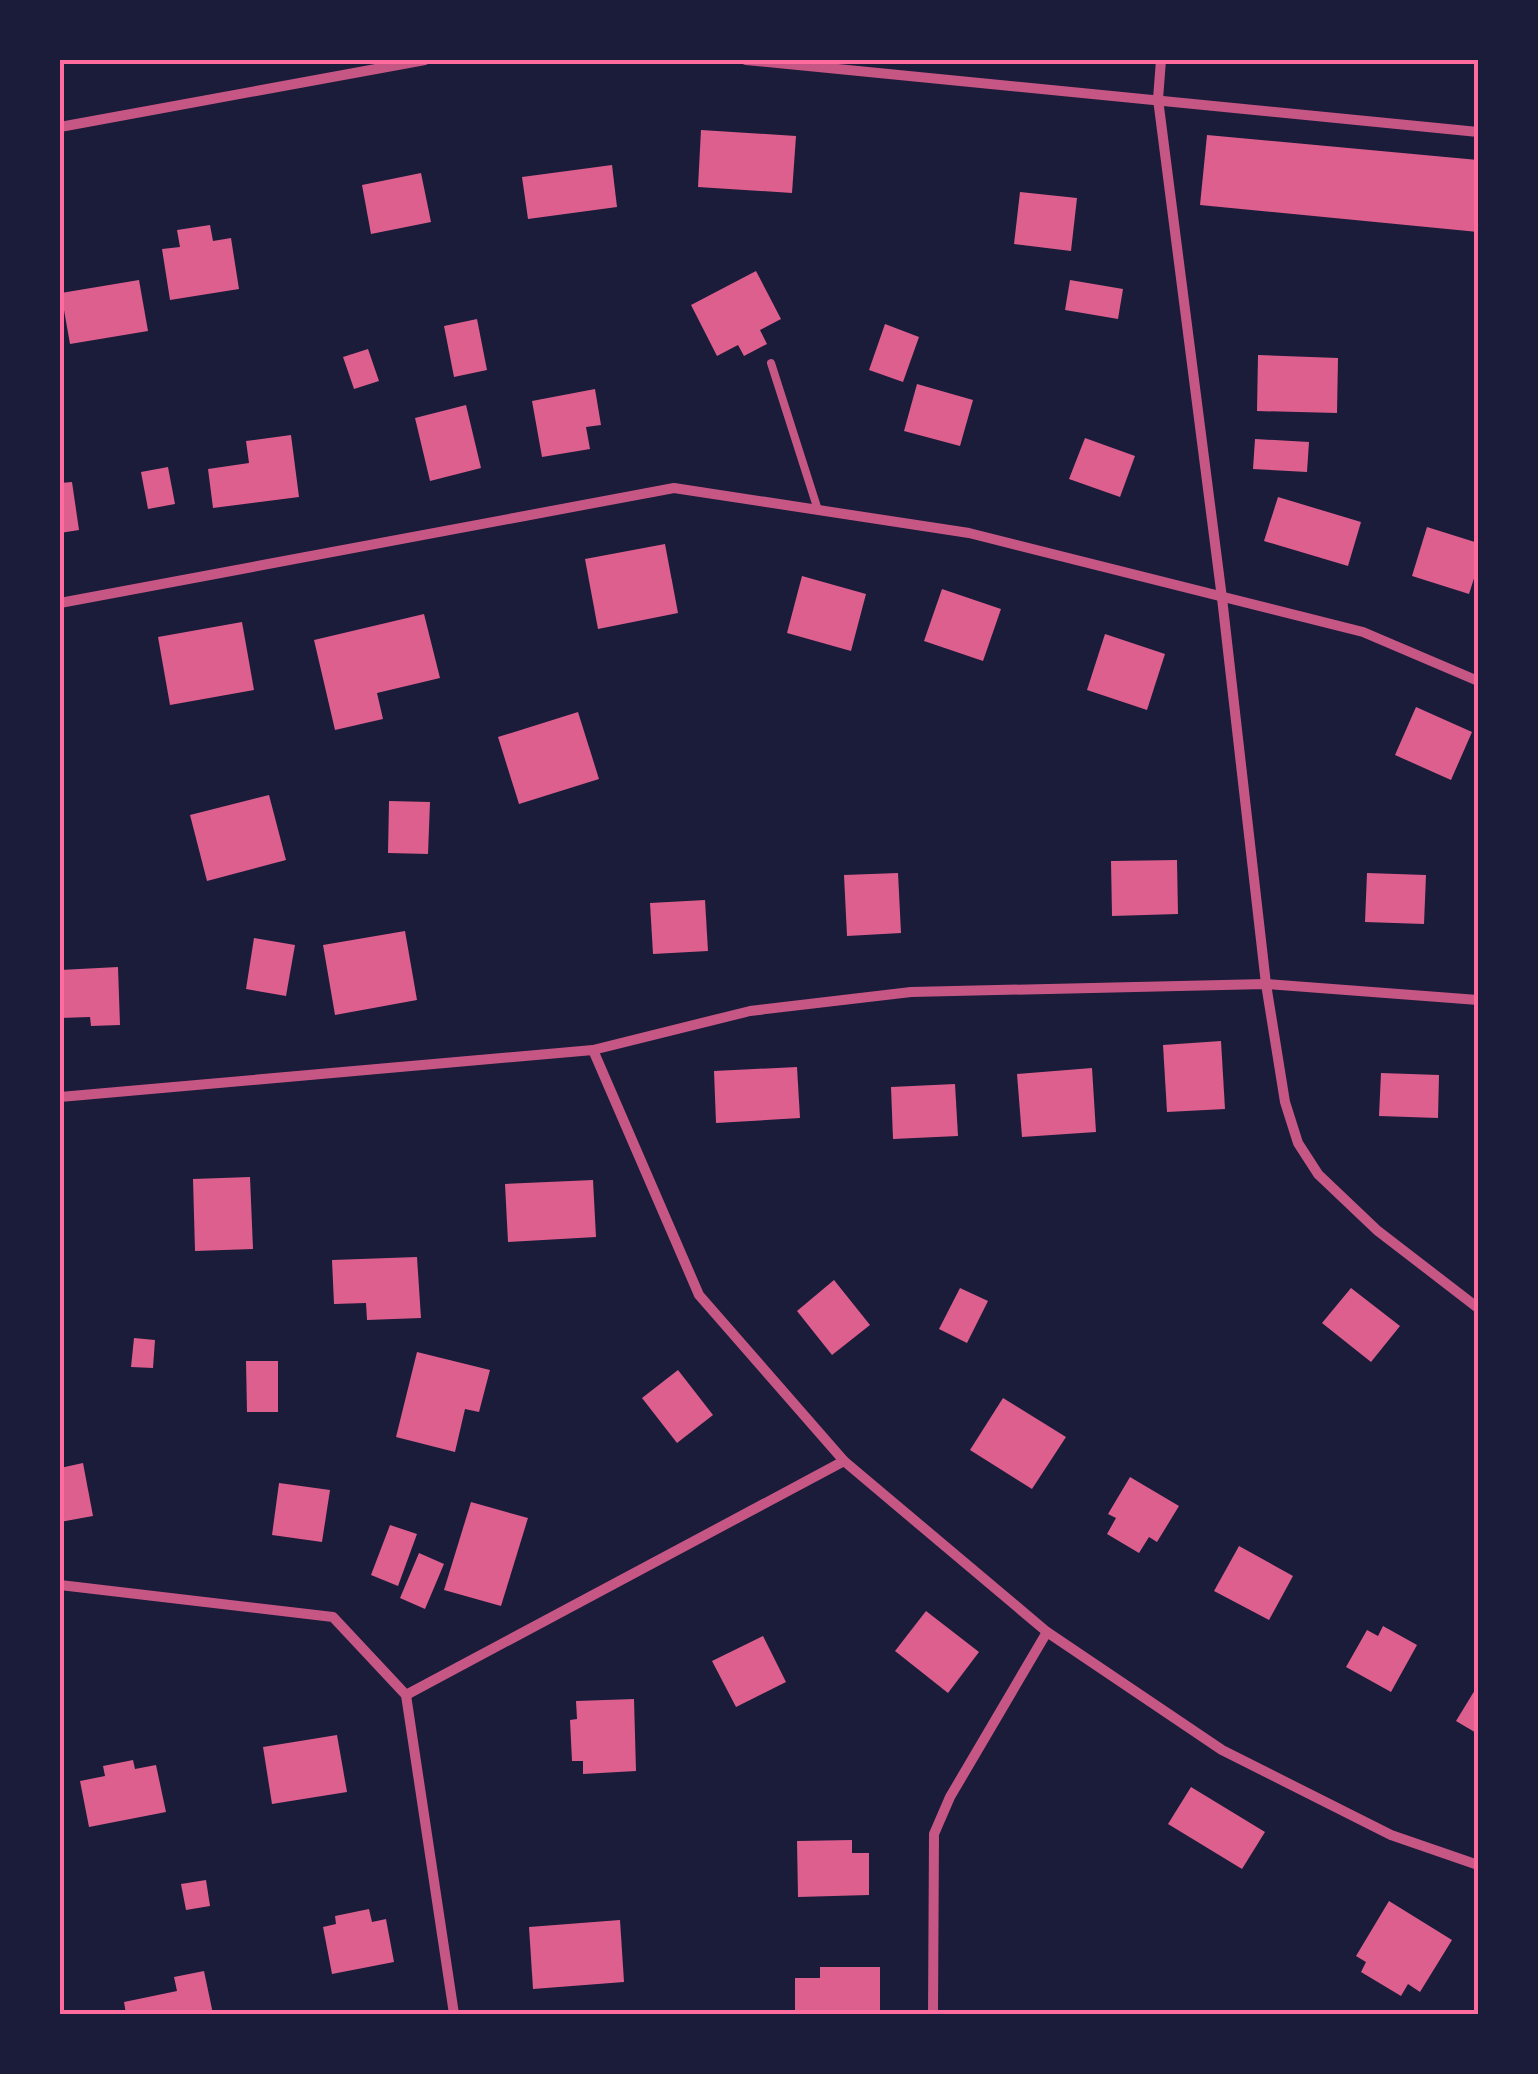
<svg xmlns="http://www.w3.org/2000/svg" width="1538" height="2074" font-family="Ubuntu,sans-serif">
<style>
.building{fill:#dd5f8e}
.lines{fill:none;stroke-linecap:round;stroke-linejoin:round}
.service{stroke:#c65784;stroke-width:8}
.minor{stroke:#c65784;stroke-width:10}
.neatline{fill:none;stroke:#ff6b9d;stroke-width:4}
</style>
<rect width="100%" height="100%" fill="#1b1b3a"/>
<g class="building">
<path d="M 701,130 L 796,136 L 792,193 L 698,187 Z"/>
<path d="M 1207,135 L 1478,160 L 1478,232 L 1200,205 Z"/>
<path d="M 612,165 L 617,207 L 528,219 L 522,177 Z"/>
<path d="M 421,173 L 431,222 L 371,234 L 362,185 Z"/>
<path d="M 1020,192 L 1077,198 L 1071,251 L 1014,244 Z"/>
<path d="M 210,225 L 213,241 L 231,238 L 239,289 L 170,300 L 162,249 L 180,247 L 177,230 Z"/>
<path d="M 756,271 L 781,319 L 760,330 L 767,344 L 744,356 L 738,345 L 717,356 L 691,305 Z"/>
<path d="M 139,280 L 148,331 L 70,344 L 61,293 Z"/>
<path d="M 1070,280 L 1123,289 L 1118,319 L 1065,310 Z"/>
<path d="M 477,319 L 487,370 L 454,377 L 444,326 Z"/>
<path d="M 885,324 L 919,337 L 903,382 L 869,370 Z"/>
<path d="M 368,349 L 379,381 L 354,389 L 343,357 Z"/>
<path d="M 1258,355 L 1338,358 L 1337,413 L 1257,411 Z"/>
<path d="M 917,384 L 973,400 L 960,446 L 904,431 Z"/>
<path d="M 595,389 L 601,425 L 586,427 L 590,449 L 542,457 L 532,401 Z"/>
<path d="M 466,405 L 481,468 L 430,481 L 415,418 Z"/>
<path d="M 291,435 L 299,497 L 213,508 L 208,469 L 249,463 L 246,441 Z"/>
<path d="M 1085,438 L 1135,456 L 1120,497 L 1069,479 Z"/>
<path d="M 1255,439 L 1309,442 L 1307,472 L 1253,469 Z"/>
<path d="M 168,467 L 175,504 L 148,509 L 141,472 Z"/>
<path d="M 72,482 L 79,530 L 60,533 L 60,483 Z"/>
<path d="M 1278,497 L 1361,522 L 1348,566 L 1264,541 Z"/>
<path d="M 1427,527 L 1478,543 L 1478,566 L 1469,594 L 1412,576 Z"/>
<path d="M 665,544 L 678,613 L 598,629 L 585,559 Z"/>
<path d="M 802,576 L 866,594 L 851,651 L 787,633 Z"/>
<path d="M 942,589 L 1001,609 L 983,661 L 924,641 Z"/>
<path d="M 424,614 L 440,678 L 377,693 L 383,719 L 335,730 L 314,640 Z"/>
<path d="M 242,622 L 254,690 L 170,705 L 158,637 Z"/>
<path d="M 1105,634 L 1165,654 L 1147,710 L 1087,690 Z"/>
<path d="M 1416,707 L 1472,732 L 1451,780 L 1395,755 Z"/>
<path d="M 578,712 L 599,779 L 519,804 L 498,737 Z"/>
<path d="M 269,795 L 286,860 L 207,881 L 190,815 Z"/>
<path d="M 389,801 L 430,802 L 428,854 L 388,853 Z"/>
<path d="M 1177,860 L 1178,914 L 1112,916 L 1111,861 Z"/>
<path d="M 898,873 L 901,933 L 847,936 L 844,875 Z"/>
<path d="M 1367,873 L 1426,875 L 1424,924 L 1365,922 Z"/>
<path d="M 705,900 L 708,951 L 653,954 L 650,903 Z"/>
<path d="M 405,931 L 417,1000 L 335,1015 L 323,945 Z"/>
<path d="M 254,938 L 295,945 L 286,996 L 246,989 Z"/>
<path d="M 118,967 L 120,1025 L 91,1026 L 90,1017 L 60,1018 L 60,970 Z"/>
<path d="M 1221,1041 L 1225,1109 L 1167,1112 L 1163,1045 Z"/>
<path d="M 797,1067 L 800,1118 L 716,1123 L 714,1071 Z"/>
<path d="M 1092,1068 L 1096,1132 L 1022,1137 L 1017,1074 Z"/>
<path d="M 1381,1073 L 1439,1075 L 1438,1118 L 1379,1116 Z"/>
<path d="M 955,1084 L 958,1136 L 893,1139 L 891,1087 Z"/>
<path d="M 250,1177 L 253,1249 L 195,1251 L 193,1179 Z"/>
<path d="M 593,1180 L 596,1237 L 508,1242 L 505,1184 Z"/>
<path d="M 417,1257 L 421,1318 L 367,1320 L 366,1303 L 334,1304 L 332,1260 Z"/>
<path d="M 834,1280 L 870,1325 L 832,1355 L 797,1311 Z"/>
<path d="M 960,1288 L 988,1301 L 967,1343 L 939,1329 Z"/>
<path d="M 1351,1288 L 1400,1326 L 1371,1362 L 1322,1323 Z"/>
<path d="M 134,1338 L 155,1340 L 153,1368 L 131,1367 Z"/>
<path d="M 417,1352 L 490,1370 L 479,1412 L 465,1409 L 455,1452 L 396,1437 Z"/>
<path d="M 246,1361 L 278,1361 L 278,1412 L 247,1412 Z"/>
<path d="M 678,1370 L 713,1415 L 677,1443 L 642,1398 Z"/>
<path d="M 1003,1398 L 1066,1437 L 1032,1489 L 970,1450 Z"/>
<path d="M 83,1463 L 93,1516 L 60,1522 L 60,1468 Z"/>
<path d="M 1130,1477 L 1179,1506 L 1157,1542 L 1149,1537 L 1139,1553 L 1107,1534 L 1116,1518 L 1108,1514 Z"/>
<path d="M 279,1483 L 330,1490 L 322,1542 L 272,1535 Z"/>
<path d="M 471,1502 L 528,1518 L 501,1606 L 444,1590 Z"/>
<path d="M 390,1525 L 417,1534 L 398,1586 L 371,1575 Z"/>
<path d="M 1239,1546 L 1293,1576 L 1269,1620 L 1214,1591 Z"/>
<path d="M 419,1553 L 444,1564 L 425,1609 L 400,1598 Z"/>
<path d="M 926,1611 L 979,1652 L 948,1693 L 895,1651 Z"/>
<path d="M 1383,1626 L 1417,1645 L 1391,1692 L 1346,1667 L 1367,1630 L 1378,1636 Z"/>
<path d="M 763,1636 L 786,1682 L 736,1707 L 712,1661 Z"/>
<path d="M 1478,1685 L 1478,1734 L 1456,1721 Z"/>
<path d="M 634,1699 L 636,1771 L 583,1774 L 583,1761 L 572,1761 L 570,1720 L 577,1719 L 576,1701 Z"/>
<path d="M 337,1735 L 347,1792 L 272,1804 L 263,1747 Z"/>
<path d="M 133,1760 L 135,1769 L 156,1765 L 166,1812 L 89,1827 L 80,1781 L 105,1776 L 103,1766 Z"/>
<path d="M 1191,1787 L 1265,1832 L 1242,1869 L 1168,1824 Z"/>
<path d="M 852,1840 L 852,1853 L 869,1853 L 869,1895 L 798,1897 L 797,1841 Z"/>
<path d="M 206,1880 L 210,1906 L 186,1910 L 181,1884 Z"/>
<path d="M 1389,1901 L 1452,1940 L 1420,1992 L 1408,1984 L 1401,1996 L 1361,1972 L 1366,1962 L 1356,1956 Z"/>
<path d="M 369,1909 L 372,1922 L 386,1919 L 394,1962 L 332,1974 L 323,1927 L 336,1924 L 335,1916 Z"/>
<path d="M 620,1920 L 624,1982 L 533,1989 L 529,1927 Z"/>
<path d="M 820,1967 L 880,1967 L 880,2014 L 795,2014 L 795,1978 L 820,1978 Z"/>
<path d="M 204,1971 L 213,2014 L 126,2014 L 124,2002 L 177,1991 L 174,1977 Z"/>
</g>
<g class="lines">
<path class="service" d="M 771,363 L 818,510"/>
<g class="minor">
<path d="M 746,60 L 1478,132"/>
<path d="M 1161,60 L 1158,99 L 1222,598 L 1266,984 L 1285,1102 L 1298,1143 L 1318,1174 L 1378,1231 L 1478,1308"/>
<path d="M 60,127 L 425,60"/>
<path d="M 60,603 L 674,488 L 969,533 L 1363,632 L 1478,681"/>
<path d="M 593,1050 L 699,1295 L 844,1461 L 1047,1632 L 1222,1750 L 1391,1835 L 1478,1865"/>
<path d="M 60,1097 L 593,1050 L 750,1011 L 911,992 L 1266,984 L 1478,1000"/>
<path d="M 60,1585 L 333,1617 L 406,1695 L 844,1461"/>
<path d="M 406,1695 L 454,2014"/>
<path d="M 933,2014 L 934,1834 L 950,1797 L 1047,1632"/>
</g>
</g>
<rect width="1538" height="2074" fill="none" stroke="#1b1b3a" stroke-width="125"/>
<rect x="62" y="62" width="1414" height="1950" class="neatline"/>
</svg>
